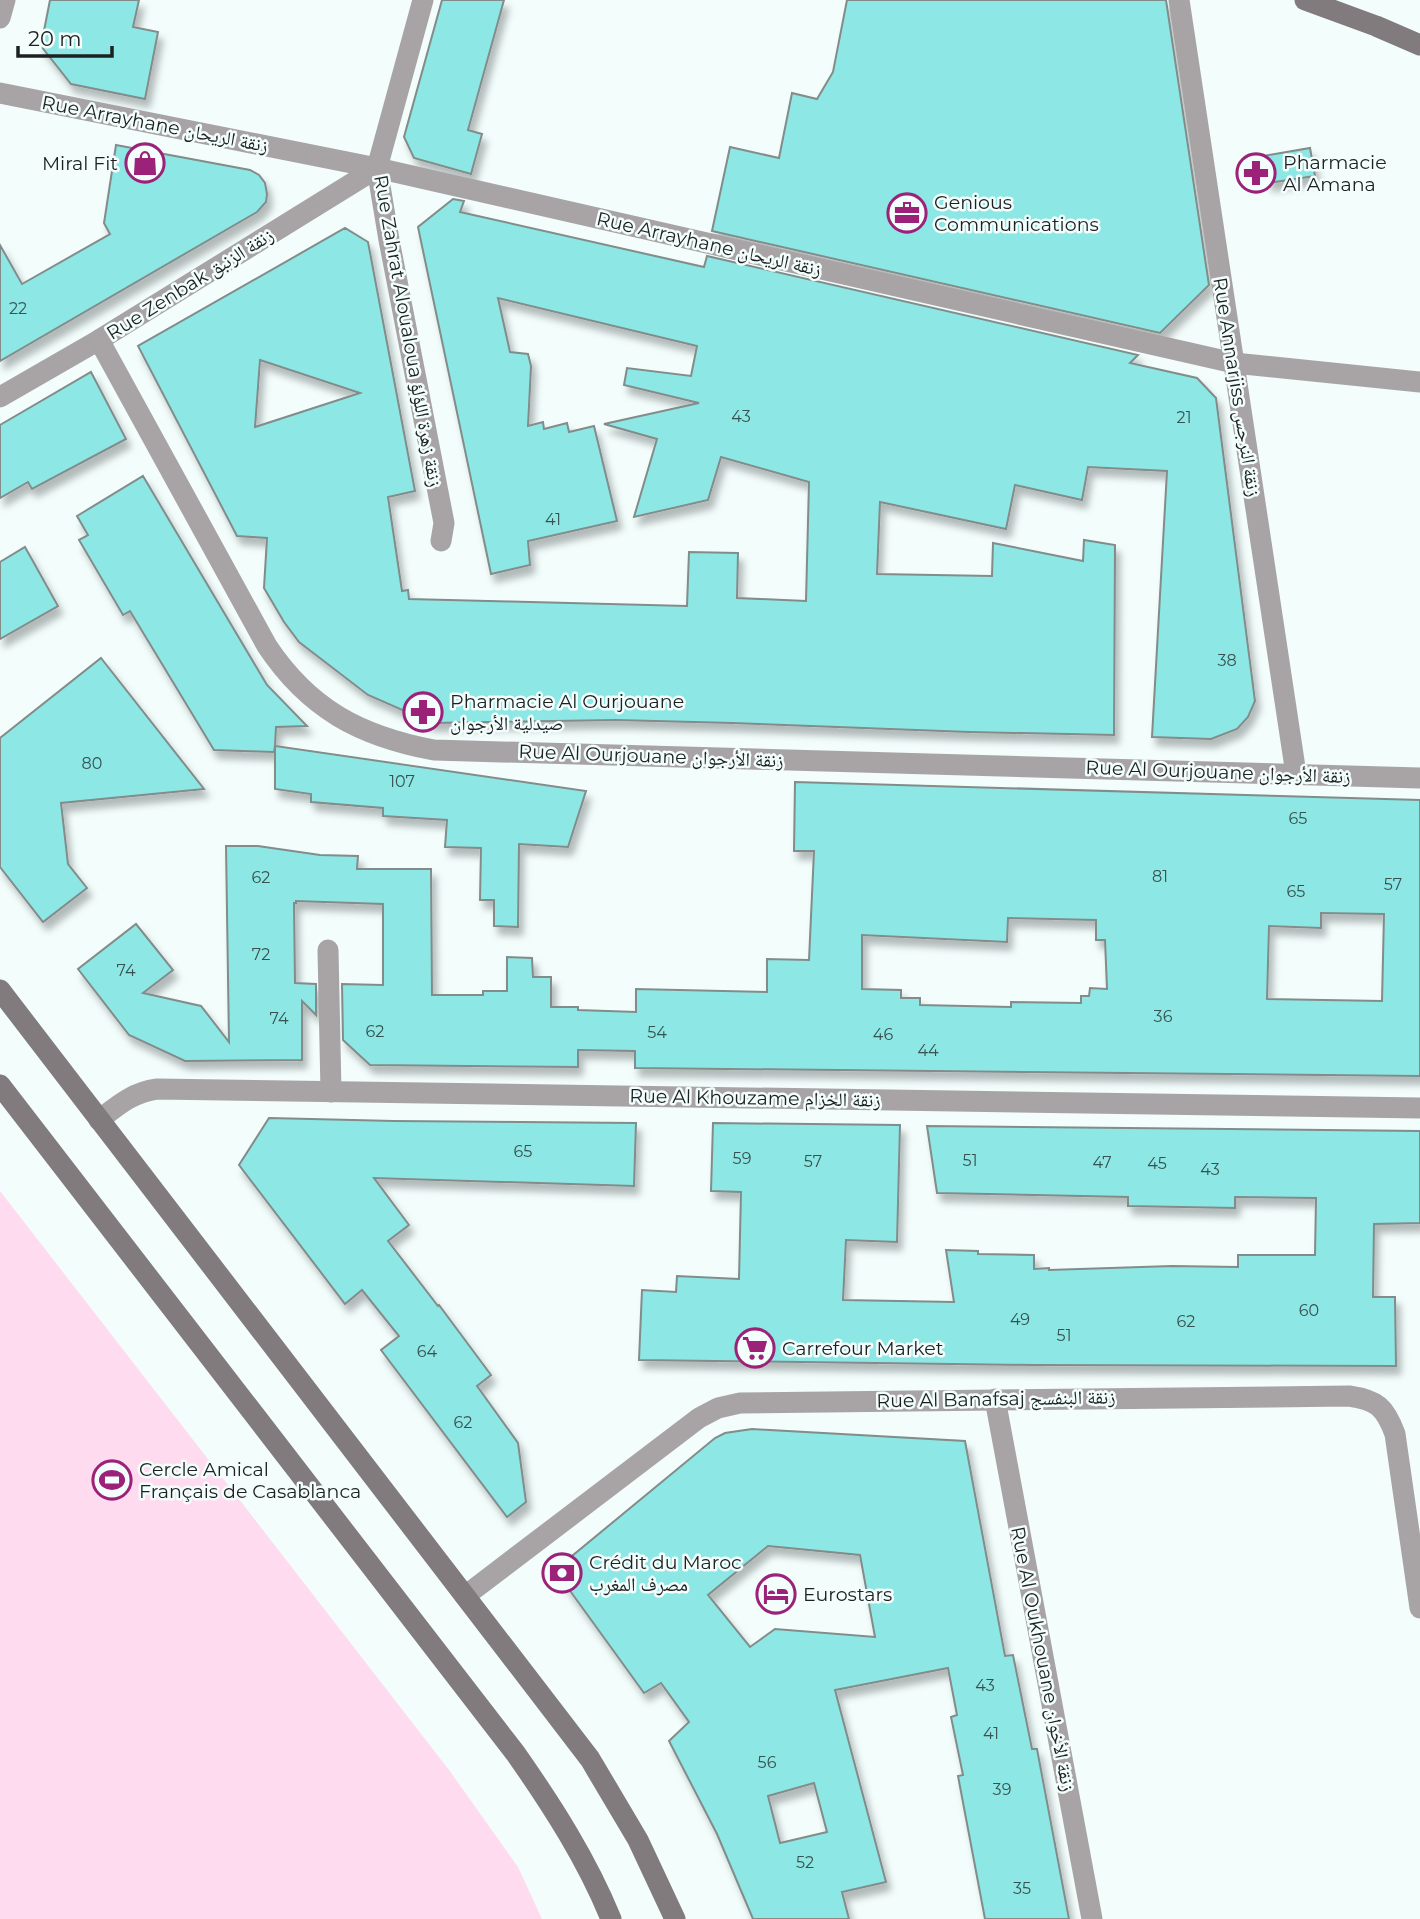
<svg xmlns="http://www.w3.org/2000/svg" width="1420" height="1919" font-family="Montserrat,'Noto Naskh Arabic',sans-serif">
<style>
.green{fill:#ffdbef}
.building{fill:#8de7e4;stroke:#828c8b;stroke-width:2;fill-rule:evenodd;filter:url(#shadow)}
.lines{fill:none;stroke-linecap:round;stroke-linejoin:round}
.street{stroke:#a8a4a6;stroke-width:21}
.secondary{stroke:#817b7e;stroke-width:21}
.labels{text-anchor:middle;dominant-baseline:central;stroke-width:5;stroke-linejoin:round;paint-order:stroke}
.number-label{font-size:16px;fill:#385251}
.street-label{font-size:19px;fill:#1c2020;stroke:#f2fdfc}
.poi-label{font-size:19px;fill:#1c2020;stroke:#f2fdfc;text-anchor:start}
</style>
<defs>
<filter id="shadow"><feDropShadow dx="4.5" dy="8" stdDeviation="3.5" flood-color="#0004"/></filter>
</defs>
<rect width="100%" height="100%" fill="#f2fdfc"/>
<path class="green" d="M 0,1191 L 449,1770 L 518,1867 L 542,1919 L 0,1919 Z"/>
<g class="building">
<path d="M 50,0 L 139,0 L 133,27 L 158,32 L 145,99 L 71,84 L 41,46 Z"/>
<path d="M 442,0 L 504,0 L 468,130 L 482,134 L 471,174 L 414,158 L 404,137 Z"/>
<path d="M 847,0 L 1166,0 L 1209,285 L 1160,333 L 712,231 L 730,147 L 779,158 L 792,93 L 817,99 L 833,72 Z"/>
<path d="M 116,145 L 250,170 L 259,175 L 265,183 L 267,194 L 266,202 L 257,212 L 0,361 L 0,245 L 22,284 L 110,234 L 104,223 Z"/>
<path d="M 1310,148 L 1315,176 L 1268,183 L 1263,156 Z"/>
<path d="M 453,199 L 464,201 L 460,212 L 704,267 L 707,256 L 1138,355 L 1130,363 L 1197,378 L 1216,398 L 1255,701 L 1248,717 L 1237,729 L 1211,739 L 1152,737 L 1167,471 L 1088,467 L 1082,500 L 1015,485 L 1006,529 L 880,502 L 877,574 L 992,576 L 993,543 L 1083,561 L 1084,540 L 1115,545 L 1114,735 L 969,732 L 733,723 L 616,720 L 432,723 L 368,695 L 299,642 L 284,622 L 264,588 L 267,538 L 237,536 L 138,346 L 345,228 L 368,242 L 415,491 L 388,497 L 402,591 L 408,590 L 409,599 L 687,606 L 689,552 L 738,553 L 737,598 L 806,601 L 809,482 L 721,457 L 708,500 L 634,517 L 657,439 L 604,424 L 699,403 L 624,385 L 627,368 L 691,376 L 697,346 L 498,298 L 510,352 L 528,354 L 531,366 L 528,426 L 543,422 L 544,429 L 567,423 L 569,432 L 594,426 L 617,521 L 528,541 L 530,565 L 491,574 L 418,227 ZM 260,360 L 360,393 L 255,427 Z"/>
<path d="M 91,372 L 126,439 L 32,489 L 28,482 L 0,498 L 0,425 Z"/>
<path d="M 143,476 L 267,685 L 307,726 L 276,727 L 275,746 L 586,791 L 568,847 L 519,844 L 518,927 L 494,926 L 494,900 L 480,900 L 481,848 L 445,847 L 447,820 L 383,816 L 383,808 L 311,802 L 311,794 L 275,789 L 275,746 L 274,752 L 214,750 L 130,611 L 123,615 L 79,540 L 88,535 L 77,516 Z"/>
<path d="M 25,547 L 58,606 L 0,639 L 0,562 Z"/>
<path d="M 101,658 L 204,789 L 61,803 L 68,864 L 87,888 L 43,922 L 0,867 L 0,738 Z"/>
<path d="M 795,782 L 1420,800 L 1420,1076 L 635,1068 L 635,1051 L 578,1050 L 578,1067 L 370,1065 L 343,1040 L 342,984 L 383,985 L 383,904 L 296,901 L 296,903 L 294,903 L 295,983 L 316,984 L 316,1015 L 302,1001 L 302,1060 L 185,1061 L 129,1035 L 78,969 L 136,924 L 173,970 L 143,993 L 201,1006 L 229,1042 L 226,846 L 258,846 L 320,855 L 358,856 L 357,869 L 431,869 L 432,995 L 483,995 L 483,991 L 507,991 L 507,957 L 532,958 L 533,977 L 551,977 L 551,1007 L 578,1007 L 578,1010 L 636,1012 L 636,989 L 767,992 L 767,959 L 809,960 L 814,851 L 794,851 ZM 1321,913 L 1384,914 L 1382,1001 L 1267,999 L 1269,926 L 1321,928 ZM 1008,918 L 1096,920 L 1096,940 L 1105,940 L 1107,989 L 1090,988 L 1089,996 L 1081,996 L 1081,1003 L 1011,1002 L 1011,1007 L 920,1005 L 920,998 L 901,998 L 901,990 L 862,989 L 862,935 L 1007,942 Z"/>
<path d="M 269,1118 L 394,1121 L 636,1123 L 634,1186 L 374,1178 L 409,1225 L 388,1241 L 438,1306 L 439,1305 L 491,1375 L 477,1386 L 518,1443 L 526,1502 L 507,1517 L 381,1350 L 399,1336 L 362,1290 L 345,1304 L 239,1165 Z"/>
<path d="M 713,1123 L 900,1125 L 897,1242 L 846,1240 L 843,1300 L 954,1302 L 946,1250 L 978,1251 L 978,1254 L 1034,1255 L 1034,1269 L 1049,1268 L 1049,1270 L 1172,1266 L 1238,1267 L 1238,1255 L 1315,1255 L 1316,1198 L 1235,1197 L 1235,1208 L 1128,1206 L 1128,1197 L 937,1193 L 927,1126 L 1420,1131 L 1420,1223 L 1374,1224 L 1373,1297 L 1395,1297 L 1396,1366 L 1034,1365 L 639,1360 L 642,1290 L 676,1292 L 677,1276 L 739,1279 L 741,1192 L 711,1191 Z"/>
<path d="M 752,1429 L 965,1441 L 1005,1656 L 1013,1655 L 1032,1749 L 1037,1749 L 1069,1919 L 985,1919 L 958,1776 L 963,1775 L 951,1717 L 957,1715 L 948,1668 L 835,1690 L 886,1882 L 842,1892 L 849,1919 L 753,1919 L 717,1834 L 669,1741 L 689,1722 L 661,1683 L 644,1693 L 555,1570 L 715,1438 L 725,1433 ZM 768,1546 L 860,1555 L 875,1637 L 775,1629 L 750,1647 L 708,1595 ZM 814,1783 L 827,1832 L 780,1843 L 768,1796 Z"/>
</g>
<g class="lines">
<g class="street">
<path d="M 423,0 L 377,168 L 389,240 L 444,523 L 441,541"/>
<path d="M 1179,0 L 1296,774"/>
<path d="M 0,18 L 5,0"/>
<path d="M 0,93 L 377,168 L 1234,363 L 1420,382"/>
<path d="M 99,340 L 267,646 C 309,709 360,736 434,750 L 1420,778"/>
<path d="M 0,397 L 99,340 L 377,168"/>
<path d="M 328,950 L 331,1092"/>
<path d="M 99,1120 C 117,1106 133,1092 157,1089 L 1420,1108"/>
<path d="M 995,1399 L 1092,1919"/>
<path d="M 465,1596 L 699,1418 L 718,1408 L 740,1403 L 1349,1396 C 1377,1400 1385,1407 1395,1434 L 1420,1608"/>
</g>
<g class="secondary">
<path d="M 1305,0 L 1376,26 L 1420,45"/>
<path d="M 0,990 L 590,1759 L 638,1840 L 675,1919"/>
<path d="M 0,1085 L 516,1754 C 553,1807 587,1860 611,1919"/>
</g>
</g>
<defs>
<g id="shop-ring" transform="scale(2.0125)"><circle r="9.5" fill="#f2fdfc" stroke="#9c2178" stroke-width="1.5"/><path d="M-5-2.5h2.3a2.7 3.5 0 0 1 5.4 0H5L5.5 6h-11ZM-1.5-2.5h3a1.5 2.3 0 0 0-3 0Z" fill="#9c2178"/></g>
<g id="pharmacy-ring" transform="scale(2.0125)"><circle r="9.5" fill="#f2fdfc" stroke="#9c2178" stroke-width="1.5"/><path d="M-2-6h4v4h4v4h-4v4h-4v-4h-4v-4h4Z" fill="#9c2178"/></g>
<g id="office-ring" transform="scale(2.0125)"><circle r="9.5" fill="#f2fdfc" stroke="#9c2178" stroke-width="1.5"/><path d="M-6-3h4V-5.5h4V-3h4V5H-6ZM-1-4.5V-3h2v-1.5ZM-6 0V1H6V0Z" fill="#9c2178"/></g>
<g id="supermarket-ring" transform="scale(2.0125)"><circle r="9.5" fill="#f2fdfc" stroke="#9c2178" stroke-width="1.5"/><path d="M-6-5.5h2.5l.6 2H6L4.5 2H-2.5L-4.4-4H-6ZM-1.5 3.2a1.3 1.3 0 1 0 .1 0ZM3 3.2a1.3 1.3 0 1 0 .1 0Z" fill="#9c2178"/></g>
<g id="stadium-ring" transform="scale(2.0125)"><circle r="9.5" fill="#f2fdfc" stroke="#9c2178" stroke-width="1.5"/><path d="M0-5a6.5 5 0 1 0 0 10a6.5 5 0 1 0 0-10ZM-3.5-1.8h7v3.6h-7Z" fill="#9c2178"/></g>
<g id="bank-ring" transform="scale(2.0125)"><circle r="9.5" fill="#f2fdfc" stroke="#9c2178" stroke-width="1.5"/><path d="M-6-4H6V4H-6ZM0-2.3a2.3 2.3 0 1 0 0 4.6a2.3 2.3 0 1 0 0-4.6Z" fill="#9c2178"/></g>
<g id="hotel-ring" transform="scale(2.0125)"><circle r="9.5" fill="#f2fdfc" stroke="#9c2178" stroke-width="1.5"/><path d="M-6-4.5h1.5V1H6V5H4.5V3h-9V5H-6ZM-4 0a1.8 1.8 0 1 1 3.6 0ZM.5 0V-2.5h3Q6-2.5 6 0Z" fill="#9c2178"/></g>
</defs>
<g fill-rule="evenodd">
<use href="#shop-ring" x="145" y="163"/>
<use href="#pharmacy-ring" x="1256" y="173"/>
<use href="#office-ring" x="907" y="213"/>
<use href="#pharmacy-ring" x="423" y="712"/>
<use href="#supermarket-ring" x="755" y="1348"/>
<use href="#stadium-ring" x="112" y="1480"/>
<use href="#bank-ring" x="562" y="1573"/>
<use href="#hotel-ring" x="776" y="1594"/>
</g>
<g class="labels">
<g class="number-label">
<text x="18" y="308">22</text>
<text x="741" y="416">43</text>
<text x="1184" y="417">21</text>
<text x="553" y="519">41</text>
<text x="1227" y="660">38</text>
<text x="92" y="763">80</text>
<text x="402" y="781">107</text>
<text x="1298" y="818">65</text>
<text x="1160" y="876">81</text>
<text x="261" y="877">62</text>
<text x="1393" y="884">57</text>
<text x="1296" y="891">65</text>
<text x="261" y="954">72</text>
<text x="126" y="970">74</text>
<text x="1163" y="1016">36</text>
<text x="279" y="1018">74</text>
<text x="375" y="1031">62</text>
<text x="657" y="1032">54</text>
<text x="883" y="1034">46</text>
<text x="928" y="1050">44</text>
<text x="523" y="1151">65</text>
<text x="742" y="1158">59</text>
<text x="970" y="1160">51</text>
<text x="813" y="1161">57</text>
<text x="1102" y="1162">47</text>
<text x="1157" y="1163">45</text>
<text x="1210" y="1169">43</text>
<text x="1309" y="1310">60</text>
<text x="1020" y="1319">49</text>
<text x="1186" y="1321">62</text>
<text x="1064" y="1335">51</text>
<text x="427" y="1351">64</text>
<text x="463" y="1422">62</text>
<text x="985" y="1685">43</text>
<text x="991" y="1733">41</text>
<text x="767" y="1762">56</text>
<text x="1002" y="1789">39</text>
<text x="805" y="1862">52</text>
<text x="1022" y="1888">35</text>
</g>
<g class="street-label">
<text transform="translate(155 124) rotate(11)">Rue Arrayhane زنقة الريحان</text>
<text transform="translate(709 244) rotate(13)">Rue Arrayhane زنقة الريحان</text>
<text transform="translate(190 284) rotate(-32)">Rue Zenbak زنقة الزنبق</text>
<text transform="translate(408 331) rotate(80)">Rue Zahrat Aloualoua زنقة زهرة اللؤلؤ</text>
<text transform="translate(1237 387) rotate(81)">Rue Annarjiss زنقة النرجس</text>
<text transform="translate(651 756) rotate(2)">Rue Al Ourjouane زنقة الأرجوان</text>
<text transform="translate(1218 772) rotate(2)">Rue Al Ourjouane زنقة الأرجوان</text>
<text transform="translate(755 1098) rotate(1)">Rue Al Khouzame زنقة الخزام</text>
<text transform="translate(996 1399) rotate(-1)">Rue Al Banafsaj زنقة البنفسج</text>
<text transform="translate(1043 1659) rotate(79)">Rue Al Oukhouane زنقة الأخوان</text>
</g>
<g class="poi-label">
<text x="1283" y="162">Pharmacie<tspan x="1283" dy="22">Al Amana</tspan></text>
<text x="118" y="163" text-anchor="end">Miral Fit</text>
<text x="934" y="202">Genious<tspan x="934" dy="22">Communications</tspan></text>
<text x="450" y="701">Pharmacie Al Ourjouane<tspan x="450" dy="22">صيدلية الأرجوان</tspan></text>
<text x="782" y="1348">Carrefour Market</text>
<text x="139" y="1469">Cercle Amical<tspan x="139" dy="22">Français de Casablanca</tspan></text>
<text x="589" y="1562">Crédit du Maroc<tspan x="589" dy="22">مصرف المغرب</tspan></text>
<text x="803" y="1594">Eurostars</text>
</g>
</g>
<path d="M18 46v10h94v-10" fill="none" stroke="#1c2020" stroke-width="3.5"/>
<text x="28" y="46" font-size="21" fill="#1c2020" stroke="#f2fdfc" stroke-width="5" paint-order="stroke">20 m</text>
</svg>
